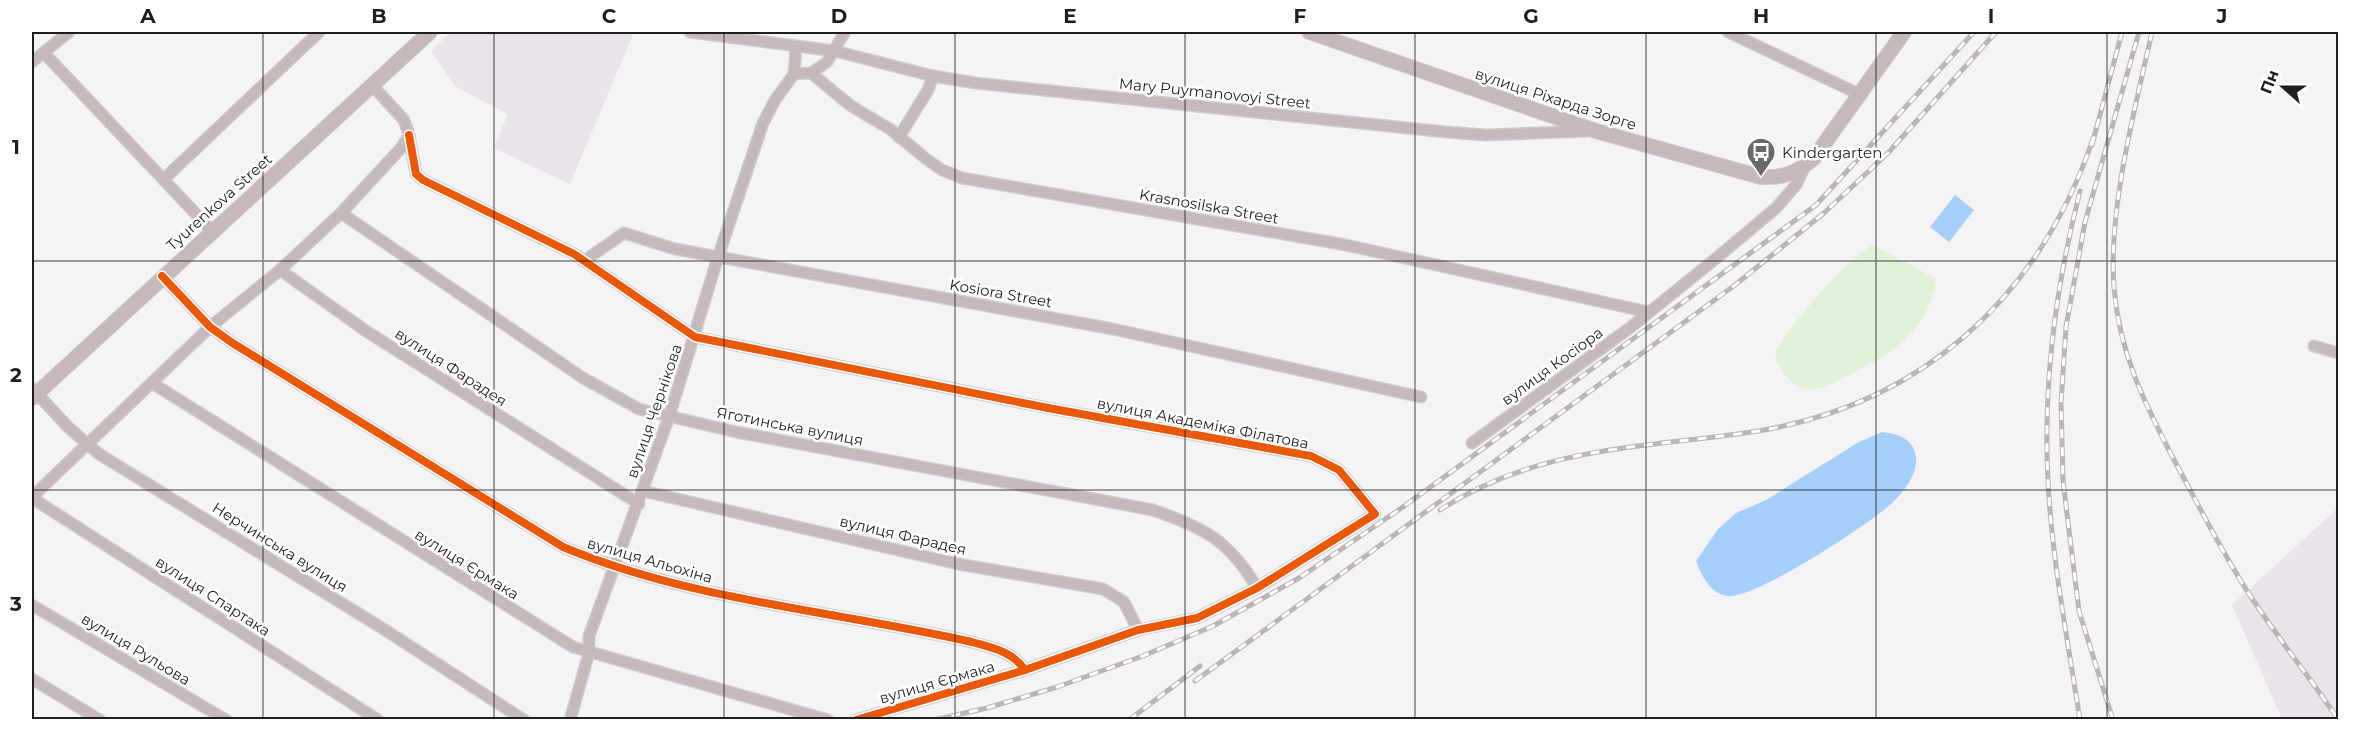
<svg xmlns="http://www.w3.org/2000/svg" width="2370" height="751" font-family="Montserrat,sans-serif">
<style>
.built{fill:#ebe3ea}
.green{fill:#e2f2d8}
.water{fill:#a6cff9}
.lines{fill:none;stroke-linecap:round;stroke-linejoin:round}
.minor-casing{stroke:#ceccce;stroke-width:13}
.tertiary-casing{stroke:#ceccce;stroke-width:16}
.minor{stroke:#c5b9b9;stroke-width:10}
.tertiary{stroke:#c5b9b9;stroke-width:14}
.rail-casing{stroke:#bbb5b5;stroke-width:5}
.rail{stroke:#fff;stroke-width:3;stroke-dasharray:9;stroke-linecap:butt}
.cycleway-casing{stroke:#fff;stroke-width:11}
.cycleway{stroke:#e8590c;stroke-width:8}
.grid{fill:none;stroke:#1f1d1e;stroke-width:1.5;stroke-opacity:0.55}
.labels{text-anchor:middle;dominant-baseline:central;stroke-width:5;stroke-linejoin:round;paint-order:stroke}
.street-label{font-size:15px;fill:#1f1d1e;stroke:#fff}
.poi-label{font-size:15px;fill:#1f1d1e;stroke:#fff;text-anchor:start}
.neatline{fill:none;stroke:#1f1d1e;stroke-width:2}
.grid-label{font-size:20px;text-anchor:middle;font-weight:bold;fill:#1f1d1e}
</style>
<rect width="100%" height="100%" fill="#f5f3f5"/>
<g class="built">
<path d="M 451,32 L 634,32 L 570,184 L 494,148 L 508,114 L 456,87 L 431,51 Z"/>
<path d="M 2338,508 L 2338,719 L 2282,719 L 2232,605 Z"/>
</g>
<path class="green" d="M 1873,245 L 1935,278 C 1937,286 1934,292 1931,300 C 1917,339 1884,357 1849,375 C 1836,381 1821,391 1806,389 C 1790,387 1777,366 1775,353 C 1790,325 1845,260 1873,245 Z"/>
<g class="water">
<path d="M 1955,195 L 1974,210 L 1949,242 L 1930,227 Z"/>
<path d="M 1882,432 C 1897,434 1910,437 1915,452 C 1921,470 1904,492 1891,504 C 1868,525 1757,598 1728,596 C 1710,594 1702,576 1696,561 L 1718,529 L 1736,513 L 1766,500 L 1857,443 Z"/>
</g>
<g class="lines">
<g class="minor-casing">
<g id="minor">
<path d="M 690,32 L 835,51 L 933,76 L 975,83 L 1446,132 L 1486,135 L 1589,131"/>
<path d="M 1728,32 L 1861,95"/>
<path d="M 45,54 L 212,231"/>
<path d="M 32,62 L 69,32"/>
<path d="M 811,73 L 827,62 L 845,32"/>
<path d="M 794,74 L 811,73 L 851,106 L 890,129 L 925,158 L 942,170 L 962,178 L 1346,245 L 1648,312"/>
<path d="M 409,135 L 416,174 L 423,180 L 574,254 L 695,337 L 1048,408 L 1311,456 L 1339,470 L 1375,514 L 1257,588 L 1197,618 L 1138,630 L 1025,670 L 856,720"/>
<path d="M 899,137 L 928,90 L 933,76"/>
<path d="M 165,178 L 319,32"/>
<path d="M 341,213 L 583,378 L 639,409 L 736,432 L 1153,510 C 1203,527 1230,541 1257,588"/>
<path d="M 584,261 L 624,233 L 675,249 L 1113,329 L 1421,397"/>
<path d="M 280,270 L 366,331 L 639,504"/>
<path d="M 162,276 L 210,327 L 231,342 L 563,547 C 692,601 836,611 972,642 C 992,648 1012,651 1025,670"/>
<path d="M 2314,346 L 2338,353"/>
<path d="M 152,383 L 573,647 L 828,720"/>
<path d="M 32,388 L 67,426 L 99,454 L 382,628 L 524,720"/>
<path d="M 1472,443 L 1631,327 L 1714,260 L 1776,208 L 1796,185 L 1805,166"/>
<path d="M 643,491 L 958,564 L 1103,589 L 1124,602 L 1138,630"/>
<path d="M 32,497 L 210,327 L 280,270 L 341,213 L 402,147 L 409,135 L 404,120 L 372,85"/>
<path d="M 32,498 L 378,720"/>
<path d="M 32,605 L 226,720"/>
<path d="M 32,679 L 100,720"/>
<path d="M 570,720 L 589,653 L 589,636 L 669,417 L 718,257 L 763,123 L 775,100 L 794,74 L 796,47"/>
</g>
</g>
<g class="tertiary-casing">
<g id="tertiary">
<path d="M 1309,32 L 1596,131 L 1761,177 C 1784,178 1797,173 1814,158 L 1904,32"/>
<path d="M 32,398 L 430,32"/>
</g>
</g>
<use href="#minor" class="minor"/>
<use href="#tertiary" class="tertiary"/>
<g class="rail-casing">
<g id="rail">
<path d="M 2152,32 C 2135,109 2108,209 2114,287 C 2119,352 2144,402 2173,458 C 2198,504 2222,553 2251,597 C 2279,639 2310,678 2338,719"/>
<path d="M 2092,145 L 2122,32"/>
<path d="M 1440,510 C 1535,448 1637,448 1745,433 C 1918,409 2039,300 2094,136"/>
<path d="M 1195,681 L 1735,285 L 1824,213 L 1888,153 L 1996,32"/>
<path d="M 934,720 L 987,708 L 1057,687 L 1143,656 L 1213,626 L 1299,578 L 1403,507 L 1816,205 L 1974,32"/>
<path d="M 1129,720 L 1200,666"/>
<path d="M 2080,720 C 2066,629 2047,535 2047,444 C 2046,358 2059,274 2080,191"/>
<path d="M 2113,720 L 2079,611 L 2063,481 L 2061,403 L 2066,327 L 2085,222 L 2139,32"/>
</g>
</g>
<use href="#rail" class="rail"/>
<g class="cycleway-casing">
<g id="cycleway">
<path d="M 409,135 L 416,174 L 423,180 L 574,254 L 695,337 L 1048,408 L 1311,456 L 1339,470 L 1375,514 L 1257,588 L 1197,618 L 1138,630 L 1025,670 L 856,720"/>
<path d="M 162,276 L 210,327 L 231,342 L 563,547 C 692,601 836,611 972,642 C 992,648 1012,651 1025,670"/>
</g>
</g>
<use href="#cycleway" class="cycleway"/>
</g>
<path class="grid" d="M 263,32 L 263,720M 494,32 L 494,720M 724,32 L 724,720M 955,32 L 955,720M 1185,32 L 1185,720M 1415,32 L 1415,720M 1646,32 L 1646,720M 1876,32 L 1876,720M 2107,32 L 2107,720M 32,261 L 2338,261M 32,490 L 2338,490"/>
<defs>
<g id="bus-pin" transform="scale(1.5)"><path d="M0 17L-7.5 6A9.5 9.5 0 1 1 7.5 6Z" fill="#6a6869" stroke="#fff"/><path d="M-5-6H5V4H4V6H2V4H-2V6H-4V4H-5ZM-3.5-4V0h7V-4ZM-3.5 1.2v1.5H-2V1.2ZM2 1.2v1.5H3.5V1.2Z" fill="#fff"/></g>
</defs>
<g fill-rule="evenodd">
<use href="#bus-pin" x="1761" y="152"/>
</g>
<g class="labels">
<g class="street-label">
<text transform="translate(1215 93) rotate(6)">Mary Puymanovoyi Street</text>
<text transform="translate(1556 99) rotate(18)">вулиця Ріхарда Зорге</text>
<text transform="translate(219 202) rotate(-42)">Tyurenkova Street</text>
<text transform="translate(1209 206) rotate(10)">Krasnosilska Street</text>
<text transform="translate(1001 293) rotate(10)">Kosiora Street</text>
<text transform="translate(1552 366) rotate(-36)">вулиця Косіора</text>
<text transform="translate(451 367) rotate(33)">вулиця Фарадея</text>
<text transform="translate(654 411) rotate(-71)">вулиця Чернікова</text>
<text transform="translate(1203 423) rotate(11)">вулиця Академіка Філатова</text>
<text transform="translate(790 426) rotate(11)">Яготинська вулиця</text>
<text transform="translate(903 535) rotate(13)">вулиця Фарадея</text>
<text transform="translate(280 547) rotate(32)">Нерчинська вулиця</text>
<text transform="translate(650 560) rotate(16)">вулиця Альохіна</text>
<text transform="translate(467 564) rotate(32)">вулиця Єрмака</text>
<text transform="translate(213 596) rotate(33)">вулиця Спартака</text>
<text transform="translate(136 649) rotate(31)">вулиця Рульова</text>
<text transform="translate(937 682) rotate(-16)">вулиця Єрмака</text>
</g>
<g class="poi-label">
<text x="1782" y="152">Kindergarten</text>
</g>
</g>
<rect width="2370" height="751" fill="none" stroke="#ffffff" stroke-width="66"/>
<g transform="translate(2283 87) rotate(291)" stroke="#ffffff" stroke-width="4.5" paint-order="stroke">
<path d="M0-4.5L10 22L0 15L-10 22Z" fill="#1f1d1e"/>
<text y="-9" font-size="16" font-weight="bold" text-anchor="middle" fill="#1f1d1e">Пн</text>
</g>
<rect x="33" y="33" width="2304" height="685" class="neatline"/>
<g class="grid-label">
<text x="148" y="23">A</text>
<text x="379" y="23">B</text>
<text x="609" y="23">C</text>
<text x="839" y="23">D</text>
<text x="1070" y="23">E</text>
<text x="1300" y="23">F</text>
<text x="1531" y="23">G</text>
<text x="1761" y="23">H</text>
<text x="1991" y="23">I</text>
<text x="2222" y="23">J</text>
<text x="16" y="154">1</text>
<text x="16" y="382">2</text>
<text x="16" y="611">3</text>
</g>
</svg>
